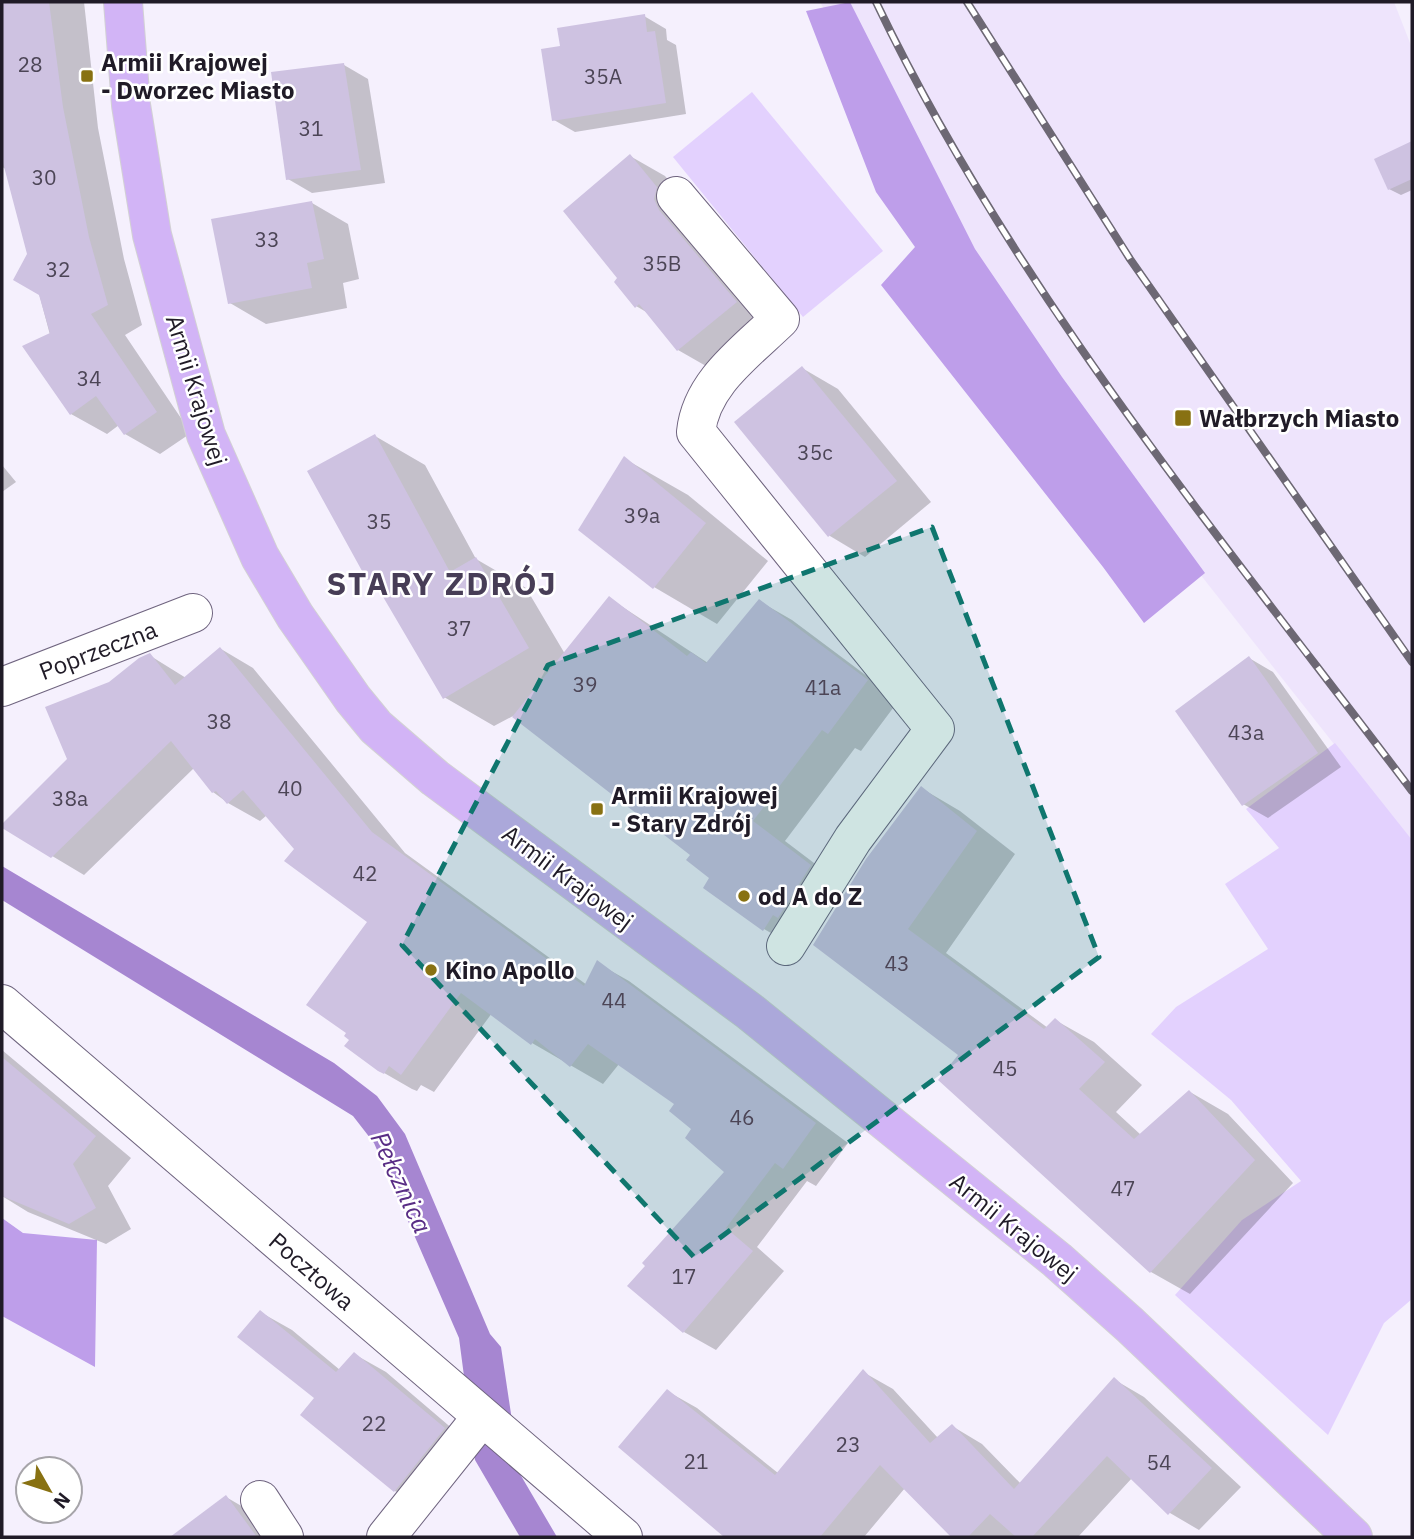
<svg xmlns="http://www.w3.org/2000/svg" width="1414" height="1539" font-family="'IBM Plex Sans',sans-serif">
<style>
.built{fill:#eee4fc}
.green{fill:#e3d1fe}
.forest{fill:#be9eea}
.water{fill:#a686d1}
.shadow{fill:#0003}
.building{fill:#cec2e1}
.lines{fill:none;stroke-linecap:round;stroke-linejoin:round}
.minor-casing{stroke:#6f647f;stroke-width:40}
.major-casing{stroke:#d2d1d4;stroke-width:40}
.minor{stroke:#fff;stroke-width:38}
.major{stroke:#d2b4f6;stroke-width:38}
.rail-casing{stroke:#6d6874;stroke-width:8}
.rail{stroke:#fff;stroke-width:5;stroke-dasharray:16;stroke-linecap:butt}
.marked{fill:#0f766e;fill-opacity:0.2;stroke:#0f766e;stroke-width:5;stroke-dasharray:14 9;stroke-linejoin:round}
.poi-dot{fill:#887112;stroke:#fff;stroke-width:2.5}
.labels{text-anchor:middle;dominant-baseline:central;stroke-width:5;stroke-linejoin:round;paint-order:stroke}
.number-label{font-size:21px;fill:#4c4556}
.poi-label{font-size:24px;font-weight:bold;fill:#201b27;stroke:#fff;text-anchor:start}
.street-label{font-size:24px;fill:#201b27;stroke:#fff}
.water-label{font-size:26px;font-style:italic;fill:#592d85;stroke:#fff}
.district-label{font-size:32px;font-weight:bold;letter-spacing:2px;fill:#473d56;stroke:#fff}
</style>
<rect width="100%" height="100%" fill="#f5f0fd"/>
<path class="built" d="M 820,2 L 1394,2 L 1412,48 L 1412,843 L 991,309 Z"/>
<g class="green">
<path d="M 752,92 L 883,251 L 803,317 L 673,157 Z"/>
<path d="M 1335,743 L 1412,840 L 1412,1299 L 1384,1323 L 1328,1435 L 1175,1295 L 1242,1220 L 1301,1181 L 1231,1100 L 1151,1034 L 1176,1007 L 1268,949 L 1225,884 L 1279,848 L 1246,809 Z"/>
</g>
<g class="forest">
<path d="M 850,2 L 975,249 L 1062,377 L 1205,573 L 1144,623 L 1103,567 L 881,285 L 915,247 L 876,192 L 806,11 Z"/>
<path d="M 2,1218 L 23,1233 L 97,1240 L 95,1367 L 2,1316 Z"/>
</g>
<path class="water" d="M 2,866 L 334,1063 L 377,1096 L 405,1134 L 490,1334 L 501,1347 L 520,1474 L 557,1537 L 520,1537 L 475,1460 L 459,1338 L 374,1143 L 353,1116 L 2,900 Z"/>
<g class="shadow">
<path d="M 2,2 L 84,2 L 98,128 L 124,259 L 142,325 L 125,335 L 191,433 L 160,454 L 125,434 L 119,425 L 107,434 L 71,414 L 6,169 L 2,167 Z"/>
<path d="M 644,16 L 666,29 L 667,40 L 676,45 L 686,114 L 575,132 L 554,120 Z"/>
<path d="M 344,65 L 368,79 L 385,183 L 312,193 L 288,179 Z"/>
<path d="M 1412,143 L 1412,190 L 1401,195 L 1389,189 L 1376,160 Z"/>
<path d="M 630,156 L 665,176 L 691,208 L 770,322 L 713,370 L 678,350 L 648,313 L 636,306 L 619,278 Z"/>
<path d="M 312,203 L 348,224 L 359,279 L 343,283 L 347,308 L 266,324 L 230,303 Z"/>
<path d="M 802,368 L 838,389 L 931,502 L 865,557 L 830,536 L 736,423 Z"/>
<path d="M 375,436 L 425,465 L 476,559 L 526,588 L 565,654 L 609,598 L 708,663 L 759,601 L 792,620 L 899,700 L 861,751 L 855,748 L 785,841 L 843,885 L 797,948 L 764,929 L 706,887 L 712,878 L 693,855 L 513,716 L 494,726 L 444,697 L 378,585 L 368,579 Z"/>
<path d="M 625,459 L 688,495 L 768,561 L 717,624 L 654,587 Z"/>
<path d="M 2,465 L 16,482 L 2,492 Z"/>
<path d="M 221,649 L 253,668 L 405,853 L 587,985 L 597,963 L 629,981 L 848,1143 L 816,1186 L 807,1181 L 757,1247 L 784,1271 L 716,1350 L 684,1332 L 727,1172 L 676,1104 L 619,1064 L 603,1084 L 532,1043 L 492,1013 L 434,1092 L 421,1085 L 417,1091 L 412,1089 L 379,1070 L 352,1039 L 370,921 L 297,849 L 267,815 L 260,821 L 228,803 L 213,792 L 194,768 L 84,875 L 2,826 L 69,759 L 110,683 L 149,655 L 186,678 Z"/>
<path d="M 1249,658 L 1273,672 L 1341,767 L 1268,818 L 1243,804 Z"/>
<path d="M 921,788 L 960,811 L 1015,854 L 946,953 L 1048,1028 L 1055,1020 L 1094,1042 L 1142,1085 L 1116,1112 L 1141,1135 L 1190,1092 L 1228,1114 L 1293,1183 L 1190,1294 L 1151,1272 L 961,1055 L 815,944 Z"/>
<path d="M 2,1050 L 131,1158 L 108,1186 L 131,1229 L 106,1244 L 28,1212 L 2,1196 L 2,1169 L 6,1161 L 2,1158 Z"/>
<path d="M 260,1312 L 292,1330 L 340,1370 L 354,1354 L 386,1372 L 475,1448 L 426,1509 L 395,1491 L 317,1398 Z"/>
<path d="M 863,1372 L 893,1389 L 938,1438 L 952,1426 L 982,1444 L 1021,1484 L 1115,1380 L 1144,1397 L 1241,1487 L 1199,1530 L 1170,1513 L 1132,1478 L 1078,1537 L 953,1537 L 905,1488 L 864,1537 L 726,1537 L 667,1391 L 697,1408 L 778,1473 Z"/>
<path d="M 226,1497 L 250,1511 L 270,1537 L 178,1537 L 176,1535 Z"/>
</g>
<g class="building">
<path d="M 2,2 L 49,2 L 63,107 L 89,237 L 108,305 L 91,314 L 157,412 L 124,435 L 96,396 L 70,415 L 22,346 L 50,333 L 39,295 L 13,280 L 27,254 L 2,159 Z"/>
<path d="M 645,14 L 647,32 L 655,31 L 666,103 L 552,121 L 541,49 L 560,46 L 557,28 Z"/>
<path d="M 344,63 L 361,170 L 286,180 L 271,72 Z"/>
<path d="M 1412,141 L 1412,179 L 1388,190 L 1374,159 Z"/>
<path d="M 630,154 L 657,187 L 654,199 L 659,210 L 737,302 L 677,351 L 639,304 L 635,308 L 614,282 L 617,278 L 563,211 Z"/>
<path d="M 312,201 L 324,259 L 307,263 L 312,288 L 228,304 L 211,219 Z"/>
<path d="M 802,366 L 897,481 L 828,537 L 734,422 Z"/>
<path d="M 375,434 L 450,572 L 476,557 L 529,648 L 443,699 L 372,578 L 367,580 L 307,471 Z"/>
<path d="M 624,456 L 706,523 L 653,589 L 578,530 Z"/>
<path d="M 609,596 L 687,656 L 691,652 L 706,663 L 759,599 L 868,680 L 828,734 L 822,730 L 753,821 L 811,865 L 778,918 L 773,915 L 763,931 L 703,888 L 709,878 L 686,860 L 690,855 L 512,717 Z"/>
<path d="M 220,647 L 372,832 L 584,986 L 597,960 L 816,1123 L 783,1169 L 775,1163 L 726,1228 L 753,1251 L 683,1333 L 627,1286 L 645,1266 L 642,1263 L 724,1172 L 685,1138 L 691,1129 L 669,1111 L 674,1104 L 588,1044 L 570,1067 L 535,1039 L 531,1045 L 461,993 L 401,1075 L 389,1066 L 384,1074 L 378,1071 L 344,1046 L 349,1040 L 344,1036 L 346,1033 L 306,1005 L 367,922 L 284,861 L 294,849 L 243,790 L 227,804 L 216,791 L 212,793 L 171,741 L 51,858 L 2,828 L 2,824 L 67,759 L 45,707 L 109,682 L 139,658 L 150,653 L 175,685 Z"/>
<path d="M 1249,656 L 1318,753 L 1242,806 L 1175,711 Z"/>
<path d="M 921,786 L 977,831 L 908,929 L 1044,1029 L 1055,1018 L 1105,1062 L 1079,1089 L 1134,1139 L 1189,1090 L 1255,1160 L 1150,1273 L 938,1080 L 958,1055 L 813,945 L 866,859 Z"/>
<path d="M 2,1057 L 96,1136 L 73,1164 L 96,1208 L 69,1224 L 2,1196 Z"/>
<path d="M 260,1310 L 336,1372 L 354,1352 L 445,1428 L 394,1492 L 300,1415 L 314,1398 L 237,1337 Z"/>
<path d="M 863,1369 L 930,1443 L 952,1424 L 1014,1489 L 1114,1377 L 1212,1468 L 1168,1515 L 1107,1456 L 1032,1537 L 1016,1537 L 990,1514 L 968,1537 L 951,1537 L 880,1465 L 820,1537 L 724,1537 L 618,1447 L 667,1389 L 775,1475 Z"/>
<path d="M 226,1495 L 257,1537 L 170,1537 Z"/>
</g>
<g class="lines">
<g class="minor-casing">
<g id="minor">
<path d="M 676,196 L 780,319 C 746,352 701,383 696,432 L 935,729 L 853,839 L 786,946"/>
<path d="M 2,687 L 193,613"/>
<path d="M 2,1004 L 623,1537"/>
<path d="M 260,1500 L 284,1537"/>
<path d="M 386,1537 L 481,1418"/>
</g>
</g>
<g class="major-casing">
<path id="major" d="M 123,2 L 131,105 L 152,235 L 206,435 L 260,557 L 295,616 L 353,699 L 376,727 L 435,778 L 749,1011 L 1057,1260 L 1130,1325 L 1353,1537"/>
</g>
<use href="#minor" class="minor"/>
<use href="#major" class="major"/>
<g class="rail-casing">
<g id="rail">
<path d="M 876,2 C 1014,290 1221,538 1412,791"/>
<path d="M 967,2 L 1130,259 L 1412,662"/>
</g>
</g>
<use href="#rail" class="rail"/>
</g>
<path class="marked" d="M 932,527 L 1099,957 L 694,1257 L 402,945 L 548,665 Z"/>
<g class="poi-dot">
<rect x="80" y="69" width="14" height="14" rx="3.5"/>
<rect x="1174" y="409" width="18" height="18" rx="3.5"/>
<rect x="590" y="802" width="14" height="14" rx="3.5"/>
<circle cx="744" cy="896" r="7"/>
<circle cx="431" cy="970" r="7"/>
</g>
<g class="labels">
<g class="number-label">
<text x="30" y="64">28</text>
<text x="603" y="76">35A</text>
<text x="311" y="128">31</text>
<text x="44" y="177">30</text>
<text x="267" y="239">33</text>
<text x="662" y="263">35B</text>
<text x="58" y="269">32</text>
<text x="89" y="378">34</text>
<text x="815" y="452">35c</text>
<text x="642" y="515">39a</text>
<text x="379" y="521">35</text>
<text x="459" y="628">37</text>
<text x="585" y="684">39</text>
<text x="823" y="687">41a</text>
<text x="219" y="721">38</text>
<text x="1246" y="732">43a</text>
<text x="290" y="788">40</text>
<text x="70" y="798">38a</text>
<text x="365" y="873">42</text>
<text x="897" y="963">43</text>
<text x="614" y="1000">44</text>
<text x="1005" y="1068">45</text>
<text x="742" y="1117">46</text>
<text x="1123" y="1188">47</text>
<text x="684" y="1276">17</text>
<text x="374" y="1423">22</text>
<text x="848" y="1444">23</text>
<text x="696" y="1461">21</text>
<text x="1159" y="1462">54</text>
</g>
<g class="poi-label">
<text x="101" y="62">Armii Krajowej<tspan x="101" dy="28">- Dworzec Miasto</tspan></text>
<text x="1199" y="418">Wałbrzych Miasto</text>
<text x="611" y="795">Armii Krajowej<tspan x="611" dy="28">- Stary Zdrój</tspan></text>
<text x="758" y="896">od A do Z</text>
<text x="445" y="970">Kino Apollo</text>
</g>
<g class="street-label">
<text transform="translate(197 390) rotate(73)">Armii Krajowej</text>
<text transform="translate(98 650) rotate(-21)">Poprzeczna</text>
<text transform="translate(568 877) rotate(37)">Armii Krajowej</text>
<text transform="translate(1014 1227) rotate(39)">Armii Krajowej</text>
<text transform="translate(312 1271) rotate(41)">Pocztowa</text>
</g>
<g class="water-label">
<text transform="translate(402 1182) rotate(65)">Pełcznica</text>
</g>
<g class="district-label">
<text x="442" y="583">STARY ZDRÓJ</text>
</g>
</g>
<rect width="1414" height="1539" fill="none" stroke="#201b27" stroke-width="7"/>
<g transform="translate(49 1490) rotate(129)"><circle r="33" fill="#ffffff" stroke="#a6a4a9" stroke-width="2"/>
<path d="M0-5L12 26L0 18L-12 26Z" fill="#887112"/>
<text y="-10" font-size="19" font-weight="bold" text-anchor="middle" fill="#201b27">N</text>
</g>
</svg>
